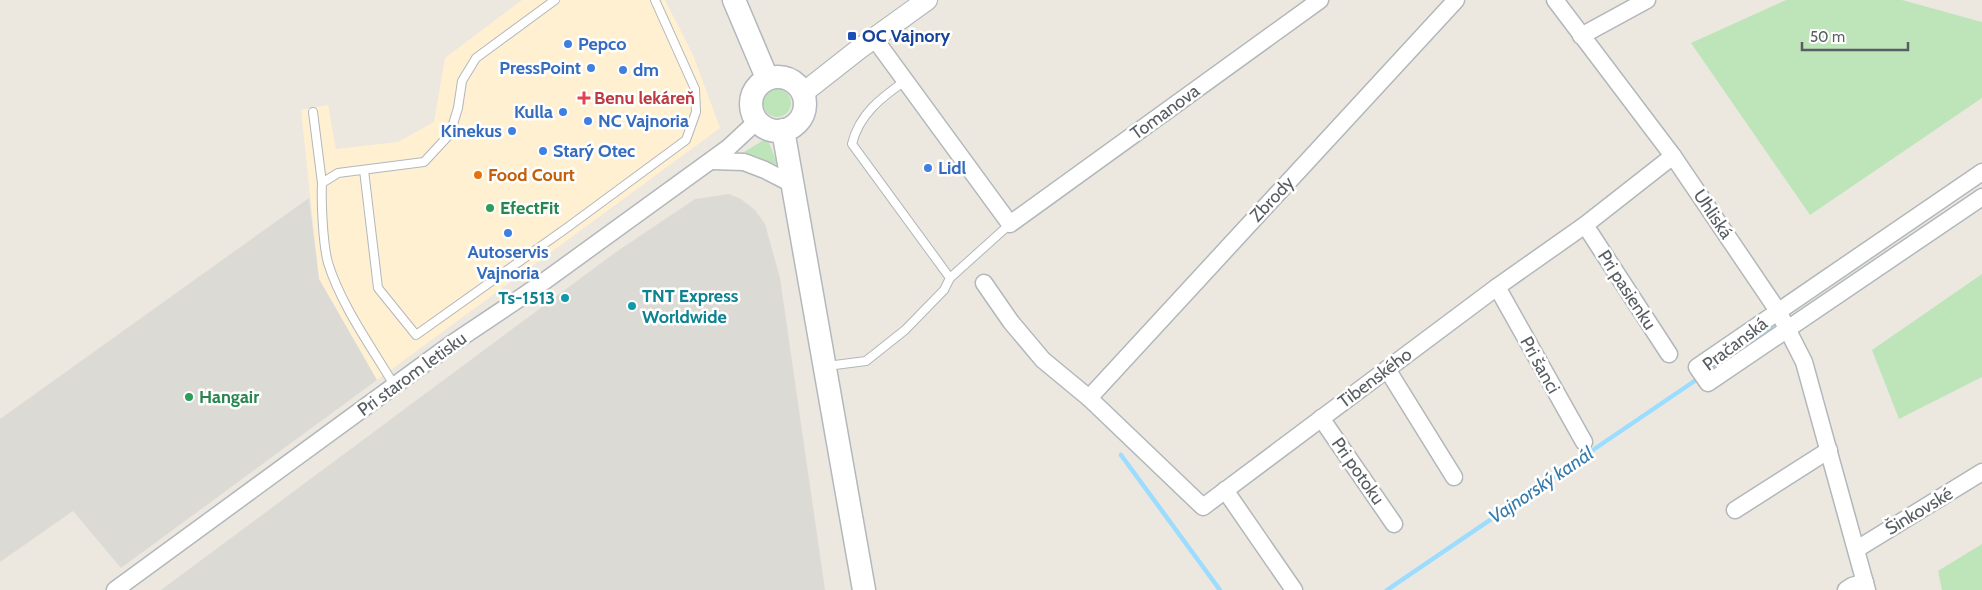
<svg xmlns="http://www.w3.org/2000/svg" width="1982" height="590" font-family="Cabin,sans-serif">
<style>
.commercial{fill:#fff0d2}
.industrial{fill:#dcdad4}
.green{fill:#bee5ba}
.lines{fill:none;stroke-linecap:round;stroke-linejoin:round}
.stream{stroke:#9cddff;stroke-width:4.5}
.service-casing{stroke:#b2b7bb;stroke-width:10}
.minor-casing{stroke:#b2b7bb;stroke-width:19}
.tertiary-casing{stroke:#b2b7bb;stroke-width:22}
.secondary-casing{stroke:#b3b8bd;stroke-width:25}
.service{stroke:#fff;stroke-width:8}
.minor{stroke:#fff;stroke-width:16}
.tertiary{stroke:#fff;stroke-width:20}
.secondary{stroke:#fff;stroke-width:22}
.transit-dot{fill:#1a4fb4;stroke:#fff;stroke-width:2}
.shop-dot{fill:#3f7fe0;stroke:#fff;stroke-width:2}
.health-dot{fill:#e0444e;stroke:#fff;stroke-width:2}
.food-dot{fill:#e8710a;stroke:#fff;stroke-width:2}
.leisure-dot{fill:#2e9e5b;stroke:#fff;stroke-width:2}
.culture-dot{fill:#0f9aa8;stroke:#fff;stroke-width:2}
.labels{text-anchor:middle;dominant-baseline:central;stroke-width:5;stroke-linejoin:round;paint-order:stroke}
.transit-label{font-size:18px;font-weight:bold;fill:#164399;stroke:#fff;text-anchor:start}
.shop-label{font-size:18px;font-weight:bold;fill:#366cbe;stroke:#fff;text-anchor:start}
.health-label{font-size:18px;font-weight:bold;fill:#be3a42;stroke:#fff;text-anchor:start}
.street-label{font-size:18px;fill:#585d61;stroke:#fff}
.food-label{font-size:18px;font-weight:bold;fill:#c56008;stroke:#fff;text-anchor:start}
.leisure-label{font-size:18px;font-weight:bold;fill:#27864d;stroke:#fff;text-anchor:start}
.culture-label{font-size:18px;font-weight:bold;fill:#0d838f;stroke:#fff;text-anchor:start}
.water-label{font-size:19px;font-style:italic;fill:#367aab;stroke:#fff}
</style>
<rect width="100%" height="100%" fill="#ece8df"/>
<path class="commercial" d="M 522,0 L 665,0 L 693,55 L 720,128 L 377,380 L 319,279 L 301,110 L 328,105 L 336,149 L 398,142 L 434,122 L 445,58 Z"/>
<g class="industrial">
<path d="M 729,194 L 741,199 L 755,210 L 765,224 L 780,278 L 825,590 L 161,590 L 616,252 L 695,199 Z"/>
<path d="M 309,198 L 319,279 L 377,380 L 121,568 L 73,511 L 0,562 L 0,419 Z"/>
</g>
<g class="green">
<path d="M 1786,0 L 1902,0 L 1982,22 L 1982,98 L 1810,215 L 1691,43 Z"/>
<circle cx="777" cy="103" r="14"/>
<path d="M 767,138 L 778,165 L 744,152 Z"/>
<path d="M 1982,274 L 1982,377 L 1899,419 L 1872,350 Z"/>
<path d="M 1982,544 L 1982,590 L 1942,590 L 1938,571 Z"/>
</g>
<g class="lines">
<g class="stream">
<path d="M 1709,371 L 1772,328"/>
<path d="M 1121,455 L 1220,590"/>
<path d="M 1387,590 L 1696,380"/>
</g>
<g class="service-casing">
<g id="service">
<path d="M 313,112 L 322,183"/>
<path d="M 364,170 L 378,288 L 416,335 L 568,227 L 686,140 L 696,112 L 695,89 L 655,0"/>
<path d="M 950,278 L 1010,224"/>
<path d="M 827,366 L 866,361 L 905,330 L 944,290 L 950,278 L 852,144 C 859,114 882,97 905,81"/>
<path d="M 394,385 C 371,346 342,307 328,263 C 323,244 321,203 322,183 L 338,173 L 424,162 L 450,134 L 458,108 L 462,81 L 476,58 L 555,0"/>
</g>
</g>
<g class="minor-casing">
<g id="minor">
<path d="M 1555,0 L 1673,156 L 1778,311 L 1804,362 L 1867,590"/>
<path d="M 1581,36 L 1647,0"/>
<path d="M 874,38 L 1010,224 L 1320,0"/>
<path d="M 711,161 L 744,162 L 765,170 L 792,184"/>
<path d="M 1982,172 L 1697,367 L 1708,383 L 1982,197"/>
<path d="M 1585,225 L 1669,354"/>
<path d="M 984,283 L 1011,322 L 1043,360 L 1089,398 L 1203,507 L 1497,287 L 1585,225 L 1673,156"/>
<path d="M 1497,287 L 1584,442"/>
<path d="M 1387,369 L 1454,477"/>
<path d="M 1089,398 L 1456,0"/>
<path d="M 1321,418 L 1394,524"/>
<path d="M 1225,490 L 1294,590"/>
<path d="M 1735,510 L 1829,450"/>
<path d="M 1857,549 L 1982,472"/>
<path d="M 115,590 L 450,345 L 535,288 L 728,148 L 757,121"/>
<path d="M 1846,590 L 1852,586 L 1865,582"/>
</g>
</g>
<g class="tertiary-casing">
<path id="tertiary" d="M 803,93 L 859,49 L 927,0"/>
</g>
<g class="secondary-casing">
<g id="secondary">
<path d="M 734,0 L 767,78"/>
<circle cx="778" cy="104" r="27"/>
<path d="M 783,130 L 864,590"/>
</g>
</g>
<use href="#service" class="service"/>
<use href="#minor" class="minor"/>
<use href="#tertiary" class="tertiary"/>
<use href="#secondary" class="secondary"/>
</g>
<rect class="transit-dot" x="847" y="31" width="10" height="10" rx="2.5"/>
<g class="shop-dot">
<circle cx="568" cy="44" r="5"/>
<circle cx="591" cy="68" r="5"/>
<circle cx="623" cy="70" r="5"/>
<circle cx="563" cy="112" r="5"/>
<circle cx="588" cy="121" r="5"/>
<circle cx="512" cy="131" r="5"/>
<circle cx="543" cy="151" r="5"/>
<circle cx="928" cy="168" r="5"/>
<circle cx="508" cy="233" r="5"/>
</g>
<path class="health-dot" d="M581.5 90.5h5v5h5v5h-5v5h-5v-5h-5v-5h5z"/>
<circle class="food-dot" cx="478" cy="175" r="5"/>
<g class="leisure-dot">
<circle cx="490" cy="208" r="5"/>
<circle cx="189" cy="397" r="5"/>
</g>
<g class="culture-dot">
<circle cx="565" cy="298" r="5"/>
<circle cx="632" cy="306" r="5"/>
</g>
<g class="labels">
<g class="transit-label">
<text x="862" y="36">OC Vajnory</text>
</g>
<g class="shop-label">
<text x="578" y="44">Pepco</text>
<text x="581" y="68" text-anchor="end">PressPoint</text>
<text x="633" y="70">dm</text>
<text x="553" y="112" text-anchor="end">Kulla</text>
<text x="598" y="121">NC Vajnoria</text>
<text x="502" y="131" text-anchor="end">Kinekus</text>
<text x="553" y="151">Starý Otec</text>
<text x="938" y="168">Lidl</text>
<text x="508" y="252" text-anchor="middle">Autoservis<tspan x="508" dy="21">Vajnoria</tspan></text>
</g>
<g class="health-label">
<text x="594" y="98">Benu lekáreň</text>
</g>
<g class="street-label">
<text transform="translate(1165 112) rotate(-36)">Tomanova</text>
<text transform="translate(1272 199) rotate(-47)">Zbrody</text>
<text transform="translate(1713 214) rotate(56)">Uhliská</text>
<text transform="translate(1627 290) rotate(57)">Pri pasienku</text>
<text transform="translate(1735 344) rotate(-37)">Pračanská</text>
<text transform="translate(1540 365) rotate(61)">Pri šanci</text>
<text transform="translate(412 374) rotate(-36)">Pri starom letisku</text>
<text transform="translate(1375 378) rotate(-37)">Tibenského</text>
<text transform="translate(1358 471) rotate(55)">Pri potoku</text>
<text transform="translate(1919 511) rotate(-31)">Šinkovské</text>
</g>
<g class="food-label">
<text x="488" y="175">Food Court</text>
</g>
<g class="leisure-label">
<text x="500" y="208">EfectFit</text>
<text x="199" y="397">Hangair</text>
</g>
<g class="culture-label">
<text x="642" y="296">TNT Express<tspan x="642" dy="21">Worldwide</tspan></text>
<text x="555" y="298" text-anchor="end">Ts-1513</text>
</g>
<g class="water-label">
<text transform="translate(1541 485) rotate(-34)">Vajnorský kanál</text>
</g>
</g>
<path d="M1802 42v8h106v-8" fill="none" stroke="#585d61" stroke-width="2.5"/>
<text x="1810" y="42" font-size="15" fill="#585d61" stroke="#ffffff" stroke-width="4" paint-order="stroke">50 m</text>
</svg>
